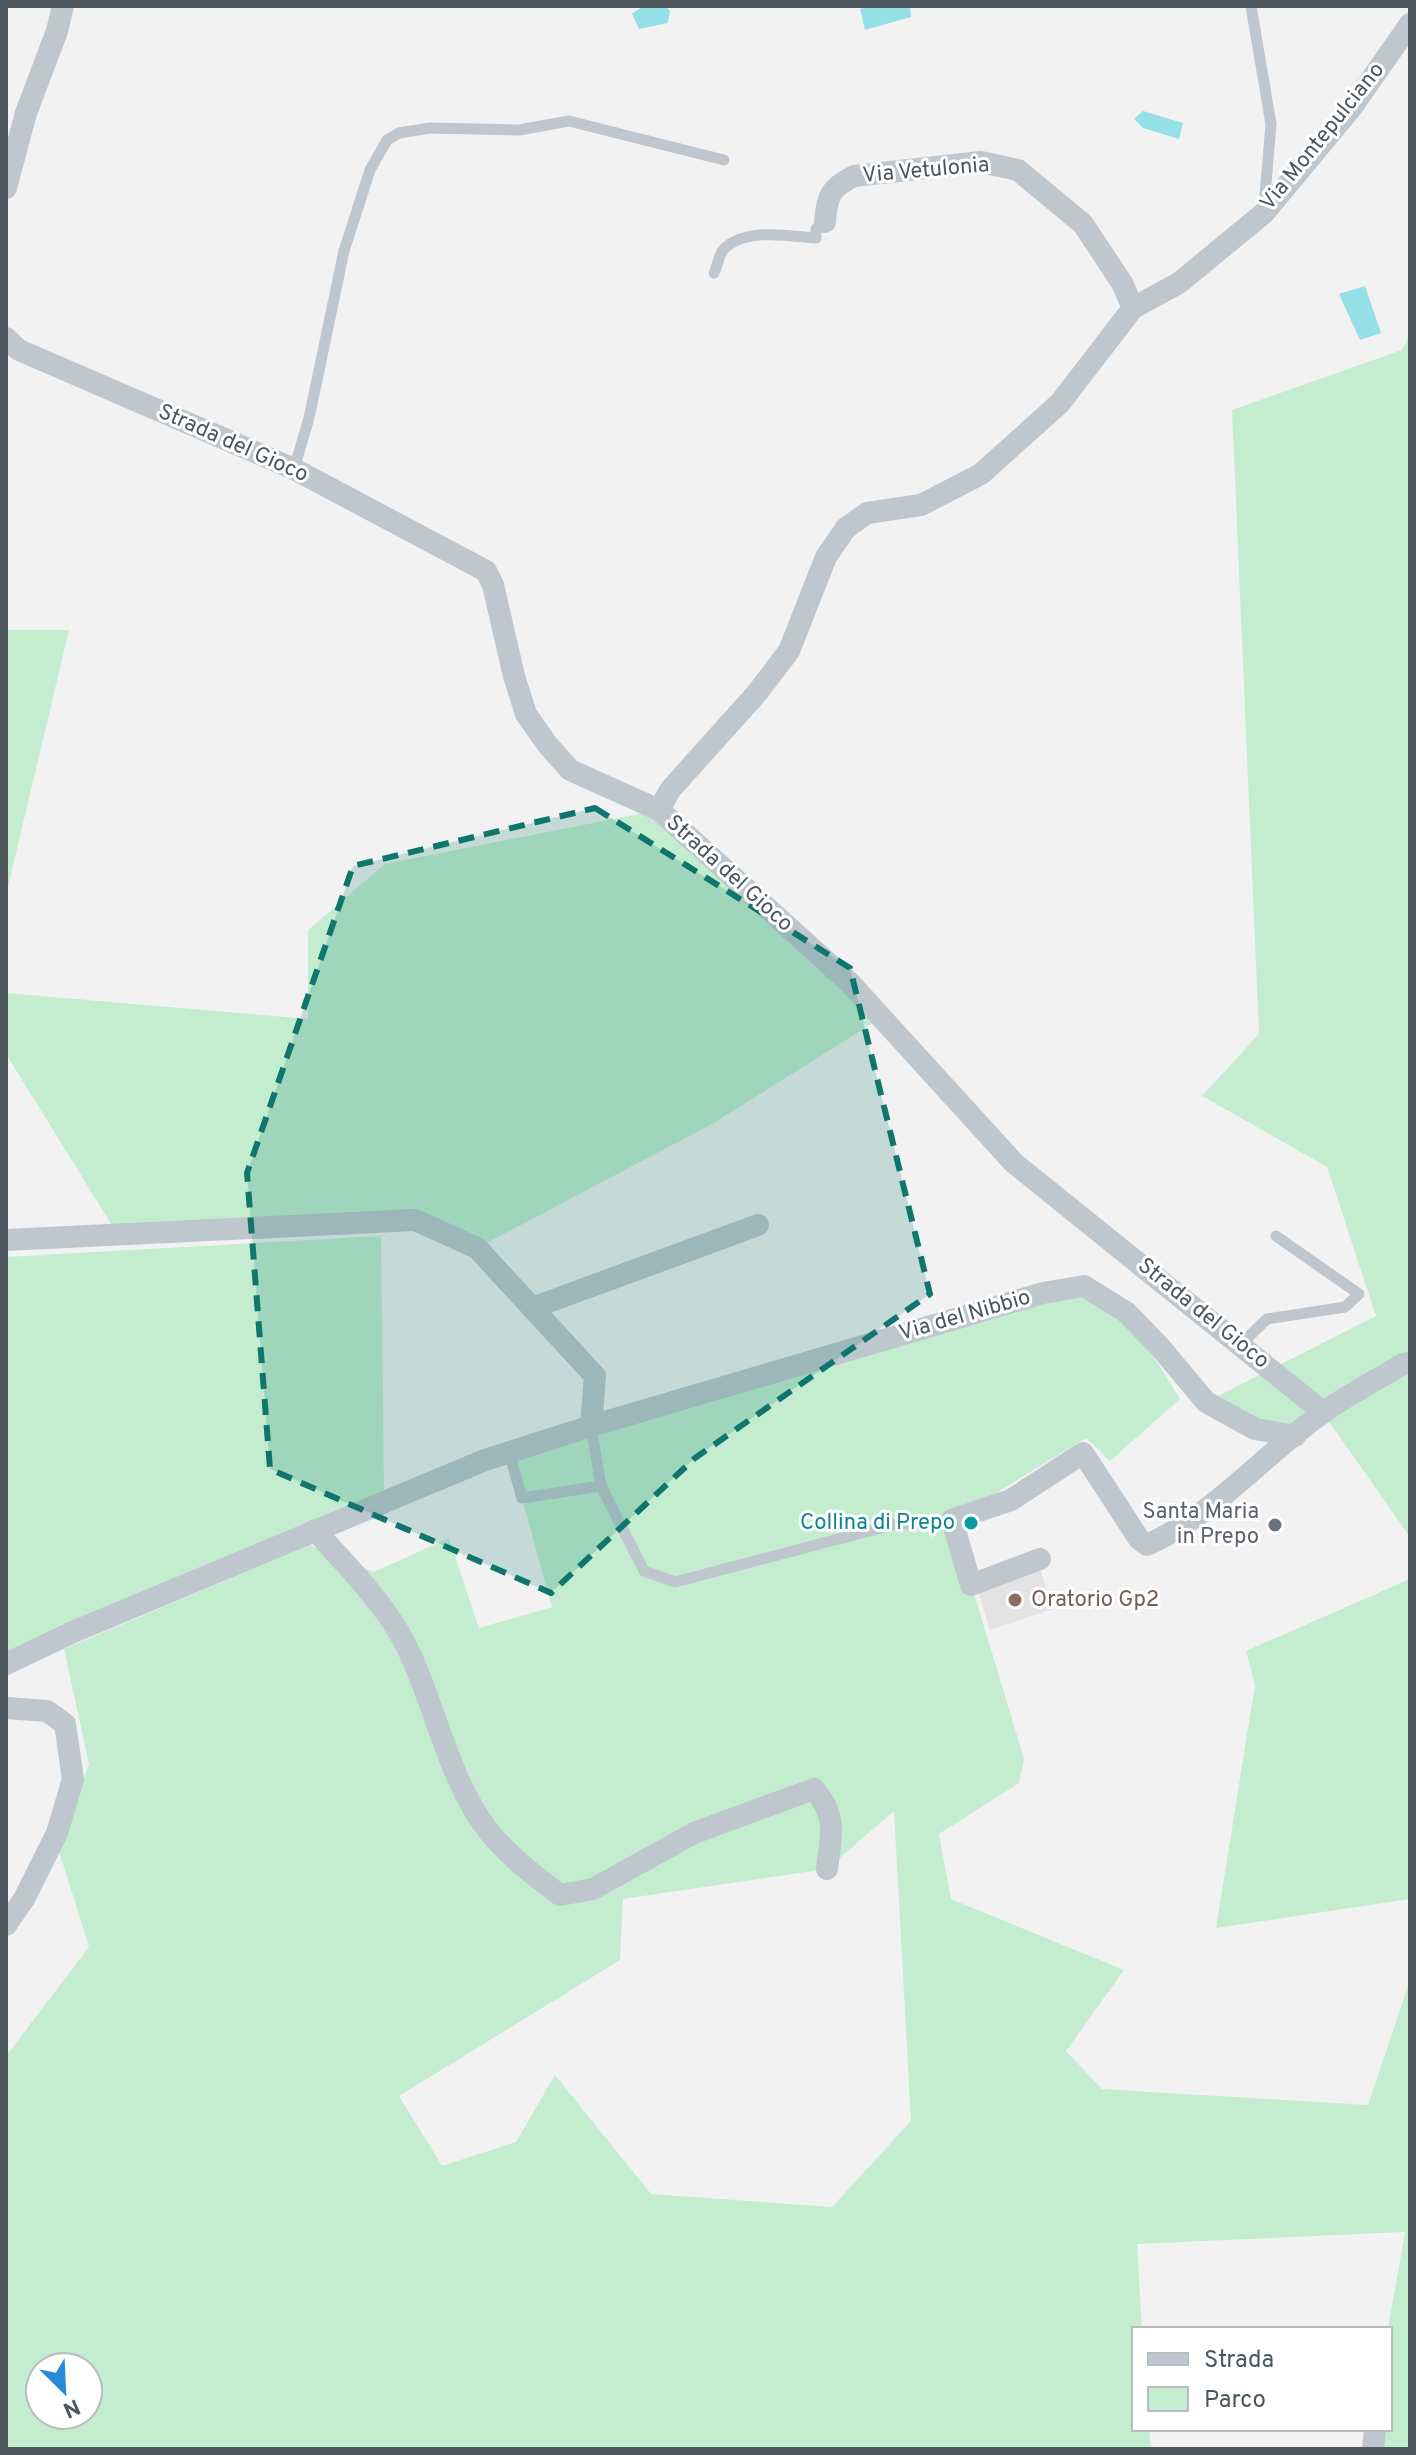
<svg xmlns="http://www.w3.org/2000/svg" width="1416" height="2455" font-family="Overpass,sans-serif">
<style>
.education{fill:#e4e3e3}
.green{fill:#c4edcf;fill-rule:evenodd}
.water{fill:#95dfe6}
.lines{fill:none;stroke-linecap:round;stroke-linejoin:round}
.lane{stroke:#bec7cd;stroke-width:11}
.street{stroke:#bec7cd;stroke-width:22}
.marked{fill:#0f766e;fill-opacity:0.2;stroke:#0f766e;stroke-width:6;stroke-dasharray:16 10;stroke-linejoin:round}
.culture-dot{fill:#0f9aa8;stroke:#fff;stroke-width:3}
.worship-dot{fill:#6b7280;stroke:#fff;stroke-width:3}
.education-dot{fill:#8d6e63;stroke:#fff;stroke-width:3}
.labels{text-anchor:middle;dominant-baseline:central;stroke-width:6;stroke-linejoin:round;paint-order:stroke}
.street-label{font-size:22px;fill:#4b575d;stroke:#fff}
.worship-label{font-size:22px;fill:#5b616d;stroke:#fff;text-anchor:end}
.culture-label{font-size:22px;fill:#0d838f;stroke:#fff;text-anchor:end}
.education-label{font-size:22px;fill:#785e54;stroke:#fff;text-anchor:start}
</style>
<rect width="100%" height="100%" fill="#f3f2f2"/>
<path class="education" d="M 1040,1570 L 1053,1609 L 990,1630 L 978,1590 Z"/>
<g class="green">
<path d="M 1410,333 L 1410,1537 L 1323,1413 L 1295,1436 L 1206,1402 L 1376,1316 L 1327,1167 L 1202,1096 L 1259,1034 L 1232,410 L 1402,350 Z"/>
<path d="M 6,630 L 69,630 L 6,895 Z"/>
<path d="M 659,810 L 881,1018 L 712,1124 L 477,1248 L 415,1220 L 118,1235 L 6,1054 L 6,993 L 308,1019 L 308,930 L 385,864 Z"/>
<path d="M 381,1236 L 384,1490 L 6,1660 L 6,1257 Z"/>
<path d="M 1084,1286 L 1126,1312 L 1180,1399 L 1110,1461 L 1086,1438 L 952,1520 L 1024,1759 L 1019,1783 L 939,1834 L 951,1899 L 1124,1970 L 1066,2051 L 1102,2089 L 1368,2105 L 1410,1980 L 1410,2449 L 1373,2449 L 1375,2429 L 1390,2429 L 1388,2329 L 1405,2232 L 1137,2244 L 1142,2329 L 1134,2329 L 1134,2429 L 1149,2429 L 1151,2449 L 6,2449 L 6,2056 L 89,1947 L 58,1848 L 89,1764 L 64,1649 L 309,1545 L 374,1572 L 449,1538 L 479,1628 L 552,1607 L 509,1452 ZM 894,1811 L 911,2121 L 832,2207 L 651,2194 L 555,2075 L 516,2142 L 442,2166 L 399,2096 L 620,1960 L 623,1899 L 827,1869 ZM 40,2367 L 88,2367 L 88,2415 L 40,2415 Z"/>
<path d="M 1410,1579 L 1410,1899 L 1216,1928 L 1255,1685 L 1246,1651 Z"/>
</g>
<g class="water">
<path d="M 643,6 L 665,6 L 670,11 L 668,23 L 639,29 L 632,14 Z"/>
<path d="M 870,6 L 910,6 L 911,17 L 865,30 L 860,9 Z"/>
<path d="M 1143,111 L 1183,123 L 1179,139 L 1143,128 L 1134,119 Z"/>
<path d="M 1365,286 L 1381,333 L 1360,340 L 1339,294 Z"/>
</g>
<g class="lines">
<g class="lane">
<path d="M 1251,6 L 1271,124 L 1264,207"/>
<path d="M 714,273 C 717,267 719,255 723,250 C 745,227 788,236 816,238 L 816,229 L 825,222"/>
<path d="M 294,469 L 309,418 L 344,251 L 370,170 L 387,140 L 399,133 L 430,128 L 519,130 L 569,121 L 724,160"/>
<path d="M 1240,1345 L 1267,1319 L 1345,1307 L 1359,1294 L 1276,1236"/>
<path d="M 591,1426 L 601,1486 L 644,1571 L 675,1582 L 892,1525 L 952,1520"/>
<path d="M 509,1452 L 522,1498 L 601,1486"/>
</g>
<g class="street">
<path d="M 6,188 L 26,113 L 57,31 L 63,6"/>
<path d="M 825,222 C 827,196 830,188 854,176 L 981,162 L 1018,170 L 1083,224 L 1122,283 L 1133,308"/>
<path d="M 6,338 L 19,350 L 294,469 L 486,571 L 493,585 L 514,676 L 526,714 L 547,744 L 570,770 L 659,810 L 850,983 L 1014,1163 L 1323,1412"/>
<path d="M 659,810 L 670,790 L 757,693 L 789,651 L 826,557 L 846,528 L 867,513 L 921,505 L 981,474 L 1060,403 L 1133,308 L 1179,283 L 1264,213 L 1352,107 L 1410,24"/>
<path d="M 6,1240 L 415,1220 L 477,1248 L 595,1376 L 591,1426"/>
<path d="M 532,1308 L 758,1225"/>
<path d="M 315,1530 C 344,1563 377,1595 400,1634 C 434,1694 446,1780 491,1834 C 510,1857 536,1877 560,1895 L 593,1889 L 694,1833 L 814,1789 C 838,1817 831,1835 827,1869"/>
<path d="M 1040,1559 L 971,1585 L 952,1520 L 1011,1500 L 1083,1453 L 1139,1539 L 1147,1545 C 1214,1515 1264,1454 1324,1412 C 1349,1394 1377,1380 1403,1364 L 1410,1363"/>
<path d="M 6,1664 L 73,1632 L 485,1460 L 591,1426 L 1043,1293 L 1084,1286 L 1126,1312 L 1160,1347 L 1206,1402 L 1255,1429 L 1295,1436"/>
<path d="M 6,1708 L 47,1711 L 65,1724 L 73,1779 L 57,1833 L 24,1899 L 6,1925"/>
<path d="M 1373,2449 L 1375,2429"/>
</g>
</g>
<path class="marked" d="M 595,808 L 850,968 L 930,1294 L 695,1458 L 551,1593 L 270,1469 L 247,1173 L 353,866 Z"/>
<circle class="culture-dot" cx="971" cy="1523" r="8"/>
<circle class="worship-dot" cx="1275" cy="1525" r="8"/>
<circle class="education-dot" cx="1015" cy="1600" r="8"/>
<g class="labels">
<g class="street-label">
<text transform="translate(1323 137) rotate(-51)">Via Montepulciano</text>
<text transform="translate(926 171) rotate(-5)">Via Vetulonia</text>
<text transform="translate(233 444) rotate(24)">Strada del Gioco</text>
<text transform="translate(729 874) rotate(42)">Strada del Gioco</text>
<text transform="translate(1203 1314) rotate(39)">Strada del Gioco</text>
<text transform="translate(965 1316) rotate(-16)">Via del Nibbio</text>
</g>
<g class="worship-label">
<text x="1259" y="1512">Santa Maria<tspan x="1259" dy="25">in Prepo</tspan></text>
</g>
<g class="culture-label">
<text x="955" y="1523">Collina di Prepo</text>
</g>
<g class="education-label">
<text x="1031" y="1600">Oratorio Gp2</text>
</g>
</g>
<rect width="1416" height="2455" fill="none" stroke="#4b575d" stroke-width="16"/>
<rect x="1132" y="2327" width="260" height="104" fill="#ffffff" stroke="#b7bcbe" stroke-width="2"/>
<rect x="1148" y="2353" width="40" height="12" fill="#bec7cd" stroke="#b7bcbe" stroke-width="2"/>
<text x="1204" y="2367" font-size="24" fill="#4b575d">Strada</text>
<rect x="1148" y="2387" width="40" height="24" fill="#c4edcf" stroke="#b7bcbe" stroke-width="2"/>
<text x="1204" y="2407" font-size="24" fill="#4b575d">Parco</text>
<g transform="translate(64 2391) rotate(156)"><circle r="38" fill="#ffffff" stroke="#b7bcbe" stroke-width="2"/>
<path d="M0-6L14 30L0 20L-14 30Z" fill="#288bd7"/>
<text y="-12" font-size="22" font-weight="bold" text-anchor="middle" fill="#4b575d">N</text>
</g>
</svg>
